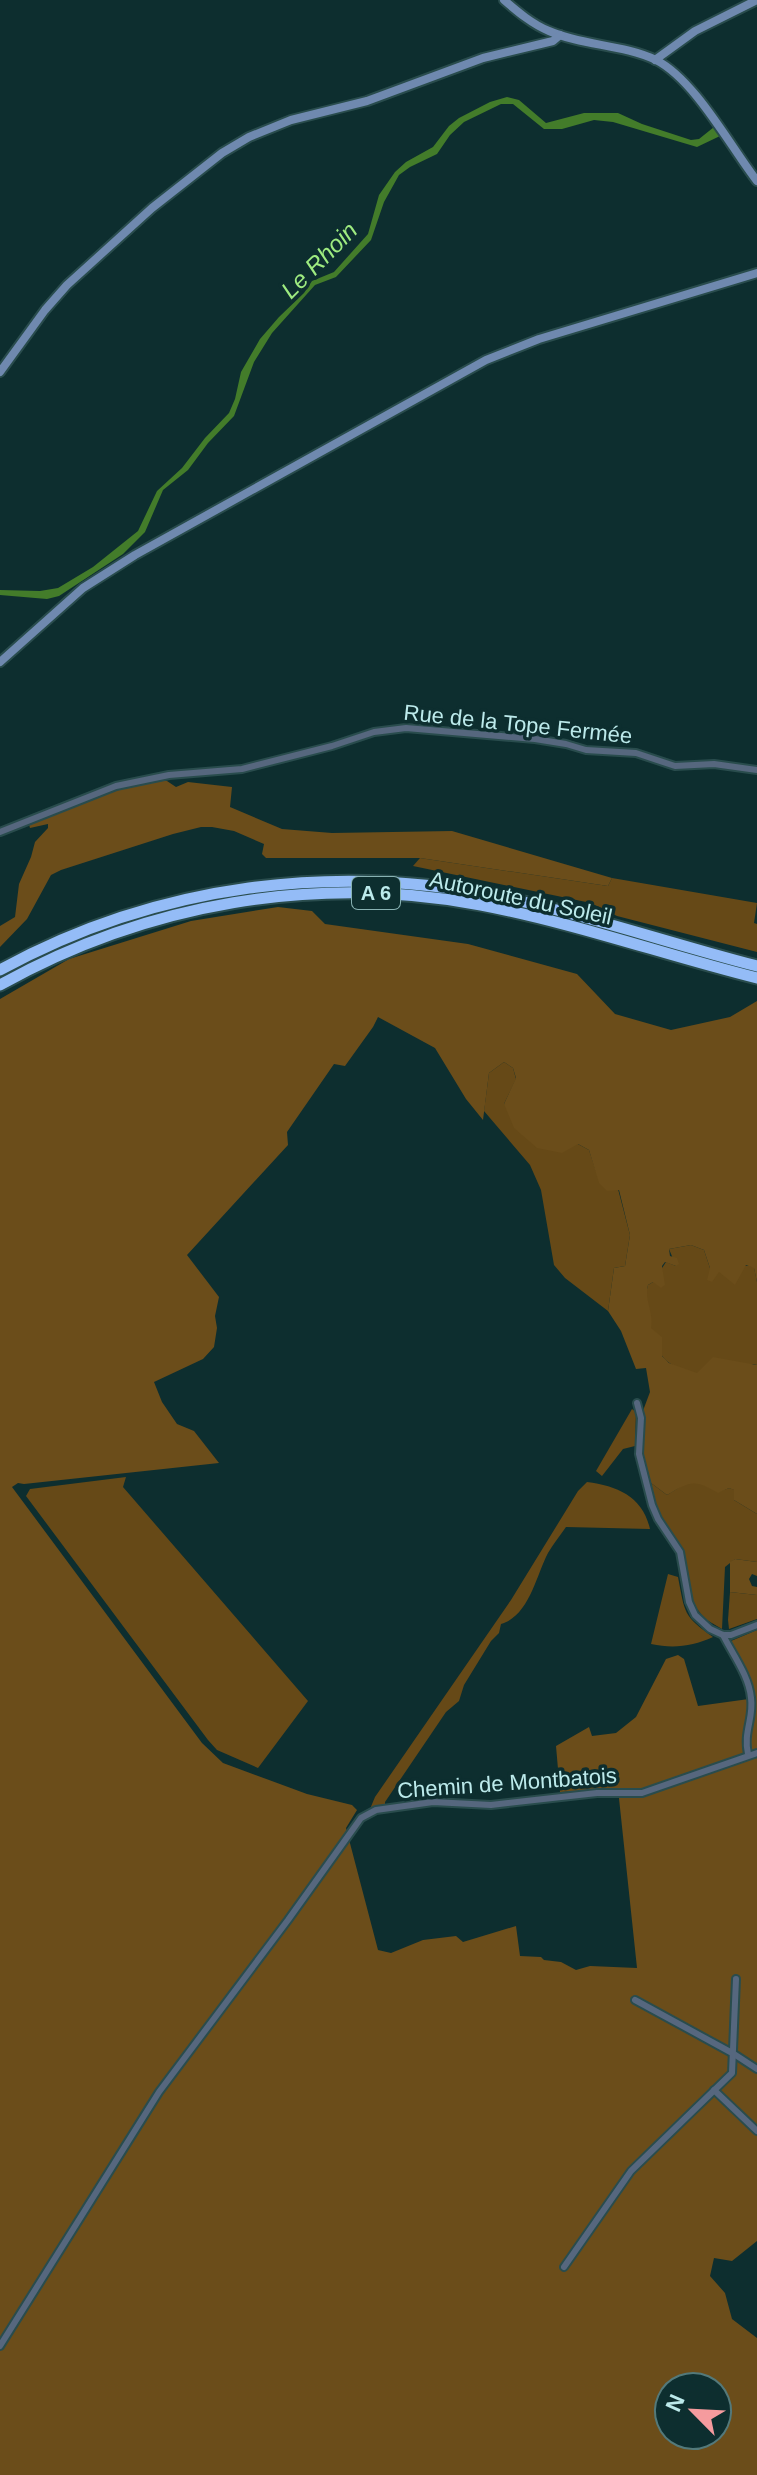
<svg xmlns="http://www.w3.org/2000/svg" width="757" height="2475" font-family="Helvetica,sans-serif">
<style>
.green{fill:#664917}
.forest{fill:#6b4d1a;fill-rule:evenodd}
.water{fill:#437c2a}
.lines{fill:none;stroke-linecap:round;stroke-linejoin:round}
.street-casing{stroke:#294c4d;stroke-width:10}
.secondary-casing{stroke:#294c4d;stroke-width:12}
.highway-casing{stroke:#294c4d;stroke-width:15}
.street{stroke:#56677e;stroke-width:6}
.secondary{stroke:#6f89af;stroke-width:8}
.highway{stroke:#94bcf7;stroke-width:11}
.labels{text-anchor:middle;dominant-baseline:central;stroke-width:7;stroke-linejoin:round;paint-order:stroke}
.shield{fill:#0d2e2f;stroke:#88b2b3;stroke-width:2}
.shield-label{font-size:20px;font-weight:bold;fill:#bceaeb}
.street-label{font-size:22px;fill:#bceaeb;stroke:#0d2e2f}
.water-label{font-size:24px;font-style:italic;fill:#9eeb80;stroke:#0d2e2f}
</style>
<rect width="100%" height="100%" fill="#0d2e2f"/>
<g class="green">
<path d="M 420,858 L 608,886 L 612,878 L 757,903 L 754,923 L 757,924 L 757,952 L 617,916 L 591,903 L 413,866 Z"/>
<path d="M 504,1062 L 513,1068 L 516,1079 L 504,1104 L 589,1150 L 600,1183 L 618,1189 L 630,1235 L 625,1266 L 614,1268 L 608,1311 L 565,1278 L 554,1265 L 541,1190 L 530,1165 L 484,1111 L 489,1073 Z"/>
<path d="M 691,1245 L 704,1250 L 710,1268 C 725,1274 739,1262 754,1267 L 757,1282 L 757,1365 L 753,1364 C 739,1366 709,1375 697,1373 C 687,1373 669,1365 663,1357 C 651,1340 642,1305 648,1285 L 653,1282 L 666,1262 L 676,1266 L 669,1249 Z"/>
<path d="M 632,1409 L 636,1412 L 635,1446 L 623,1449 L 602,1476 L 596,1471 Z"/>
<path d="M 126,1477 L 123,1487 L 308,1701 L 258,1768 L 217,1750 L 208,1740 L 26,1496 L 30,1489 Z"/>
<path d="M 587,1482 C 618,1486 643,1497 650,1529 L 566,1527 C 560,1536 553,1544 548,1553 C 536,1576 529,1616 501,1624 L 499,1633 L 491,1641 L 464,1685 L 459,1701 L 446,1712 L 385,1802 L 385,1806 L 370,1809 L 375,1797 L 511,1600 L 578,1491 Z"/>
<path d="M 688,1482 L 701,1483 L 718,1492 L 729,1488 L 735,1490 L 734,1500 L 757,1514 L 757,1562 L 735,1559 L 725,1567 L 722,1629 L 705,1619 L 694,1605 L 682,1549 L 657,1510 L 651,1483 L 667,1495 Z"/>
<path d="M 668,1574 L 678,1577 C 685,1613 683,1616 713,1637 C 693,1646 674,1649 651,1644 Z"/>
<path d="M 730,1592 L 757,1595 L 757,1619 L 729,1629 L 728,1620 Z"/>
</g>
<g class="forest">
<path d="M 158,780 L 167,781 L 176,787 L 188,782 L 232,787 L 230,807 L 282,829 L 332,833 L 452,831 L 612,878 L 608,886 L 420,858 L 266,858 L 262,854 L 264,844 L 234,831 L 212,827 L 201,827 L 173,834 L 61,870 L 51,875 L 27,919 L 0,947 L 0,926 L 15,917 L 19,884 L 31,857 L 35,842 L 48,828 L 48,824 L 30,828 L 28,821 L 113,788 Z"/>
<path d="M 278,907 L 312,911 L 325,924 L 468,944 L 577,974 L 615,1014 L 671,1030 L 730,1017 L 757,1001 L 757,1282 L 754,1268 L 746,1265 L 735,1285 L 719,1272 L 712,1282 L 707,1280 L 710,1268 L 704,1250 L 691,1245 L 669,1249 L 670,1256 L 677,1258 L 679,1264 L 676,1266 L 665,1262 L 662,1266 L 665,1285 L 661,1288 L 653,1282 L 648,1285 C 644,1300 654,1312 651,1328 L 662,1337 L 662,1356 L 669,1363 L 697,1373 L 713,1357 L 757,1365 L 757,1514 L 734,1500 L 734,1490 L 729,1488 L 718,1493 C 694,1479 691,1481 667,1495 L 651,1483 L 642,1451 L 644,1408 L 650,1392 L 646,1368 L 636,1369 L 621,1331 L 608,1311 L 614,1268 L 625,1266 L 630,1235 L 619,1190 L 607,1191 L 599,1183 L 589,1150 L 578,1144 L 562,1153 L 537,1148 L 514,1128 L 504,1104 L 516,1078 L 513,1068 L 504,1062 L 489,1073 L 483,1120 L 466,1099 L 435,1048 L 378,1017 L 373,1027 L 345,1066 L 334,1064 L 287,1132 L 288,1145 L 187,1255 L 219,1297 L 215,1316 L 217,1328 L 214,1347 L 203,1359 L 154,1382 L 162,1402 L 177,1424 L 194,1431 L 219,1463 L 24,1484 L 18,1483 L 12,1487 L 202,1743 L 223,1763 L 307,1794 L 352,1805 L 357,1810 L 346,1828 L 378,1950 L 391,1953 L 423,1940 L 456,1936 L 463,1942 L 516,1926 L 520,1956 L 541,1957 L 544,1960 L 561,1962 L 576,1970 L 590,1966 L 637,1968 L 618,1789 L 560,1792 L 556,1746 L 589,1727 L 592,1736 L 616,1733 L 636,1717 L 666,1659 L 678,1655 L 684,1659 L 698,1706 L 756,1698 L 731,1641 L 757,1630 L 757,2241 L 732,2261 L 714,2258 L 710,2276 L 725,2293 L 732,2319 L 757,2338 L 757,2475 L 0,2475 L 0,999 L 69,959 L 191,921 ZM 669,2387 L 717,2387 L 717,2435 L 669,2435 Z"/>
<path d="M 735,1559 L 757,1562 L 757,1576 L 752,1574 L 749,1579 L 752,1586 L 757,1587 L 757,1595 L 730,1592 L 730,1562 Z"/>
</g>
<path class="water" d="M 507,97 L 519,100 L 546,123 L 584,113 L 618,113 L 642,124 L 691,140 L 699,139 L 714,127 L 720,136 L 697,147 L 613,122 L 594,120 L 562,129 L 544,129 L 513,104 L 501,104 L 464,122 L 450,135 L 437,154 L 410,167 L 399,175 L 384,202 L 371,240 L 336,277 L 315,285 L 272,333 L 254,362 L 234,416 L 208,443 L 188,470 L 163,490 L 145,532 L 123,554 L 59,596 L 47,599 L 0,595 L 0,590 L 40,591 L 58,588 L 93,567 L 138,531 L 157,491 L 182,468 L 205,438 L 229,413 L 235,399 L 241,372 L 260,339 L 279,317 L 304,293 L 312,281 L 334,272 L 368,234 L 379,195 L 395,172 L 406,162 L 433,147 L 449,126 L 459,118 L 490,102 Z"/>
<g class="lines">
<g class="street-casing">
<g id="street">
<path d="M 0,832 L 116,786 L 169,775 L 242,769 L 332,746 L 374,732 L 406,728 L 535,739 L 566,744 L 586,750 L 636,753 L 675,766 L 714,764 L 757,770"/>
<path d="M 637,1403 L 641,1418 L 639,1454 L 652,1505 L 658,1519 L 680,1552 L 689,1602 L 695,1615 L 710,1629 L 723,1635 L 731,1635 L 757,1625"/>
<path d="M 723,1635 C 733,1655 749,1676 751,1698 C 754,1718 743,1732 748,1754"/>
<path d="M 635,2000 L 734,2054 L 757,2069"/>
<path d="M 714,2090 L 757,2131"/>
<path d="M 564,2267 L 631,2171 L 732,2073 L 736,1979"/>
<path d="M 0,2346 L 159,2092 L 288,1920 L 361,1818 L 376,1810 L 433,1802 L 491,1805 L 597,1793 L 642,1793 L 757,1753"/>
</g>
</g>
<g class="secondary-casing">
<g id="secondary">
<path d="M 504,0 C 518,12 532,24 549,31 C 583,46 622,44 656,60 C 695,80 730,146 757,181"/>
<path d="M 655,60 L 695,31 L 757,0"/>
<path d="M 0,372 L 45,310 L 67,285 L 152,208 L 222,153 L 249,137 L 291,120 L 367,101 L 483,58 L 553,41 L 560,35"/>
<path d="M 0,662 L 83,588 L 135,555 L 486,360 L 539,339 L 757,273"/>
</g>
</g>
<g class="highway-casing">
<g id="highway">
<path d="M 0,970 C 157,884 337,861 511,899 C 594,917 675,945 757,966"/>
<path d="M 0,985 C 147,903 316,874 481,905 C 575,923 665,955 757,978"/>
</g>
</g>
<use href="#street" class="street"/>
<use href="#secondary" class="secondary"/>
<use href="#highway" class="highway"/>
</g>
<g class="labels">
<rect class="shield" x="352" y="877" width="48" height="32" rx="6"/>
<g class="shield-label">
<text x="376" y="893">A 6</text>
</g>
<g class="street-label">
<text transform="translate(518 724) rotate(6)">Rue de la Tope Fermée</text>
<text transform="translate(521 898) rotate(12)">Autoroute du Soleil</text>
<text transform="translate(507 1783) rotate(-4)">Chemin de Montbatois</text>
</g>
<g class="water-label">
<text transform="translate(319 260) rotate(-45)">Le Rhoin</text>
</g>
</g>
<g transform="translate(693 2411) rotate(294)"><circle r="38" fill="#0d2e2f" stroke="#53797a" stroke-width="2"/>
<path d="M0-6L14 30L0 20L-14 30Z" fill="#f59b9e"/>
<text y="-12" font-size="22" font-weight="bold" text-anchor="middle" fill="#bceaeb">N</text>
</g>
</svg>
